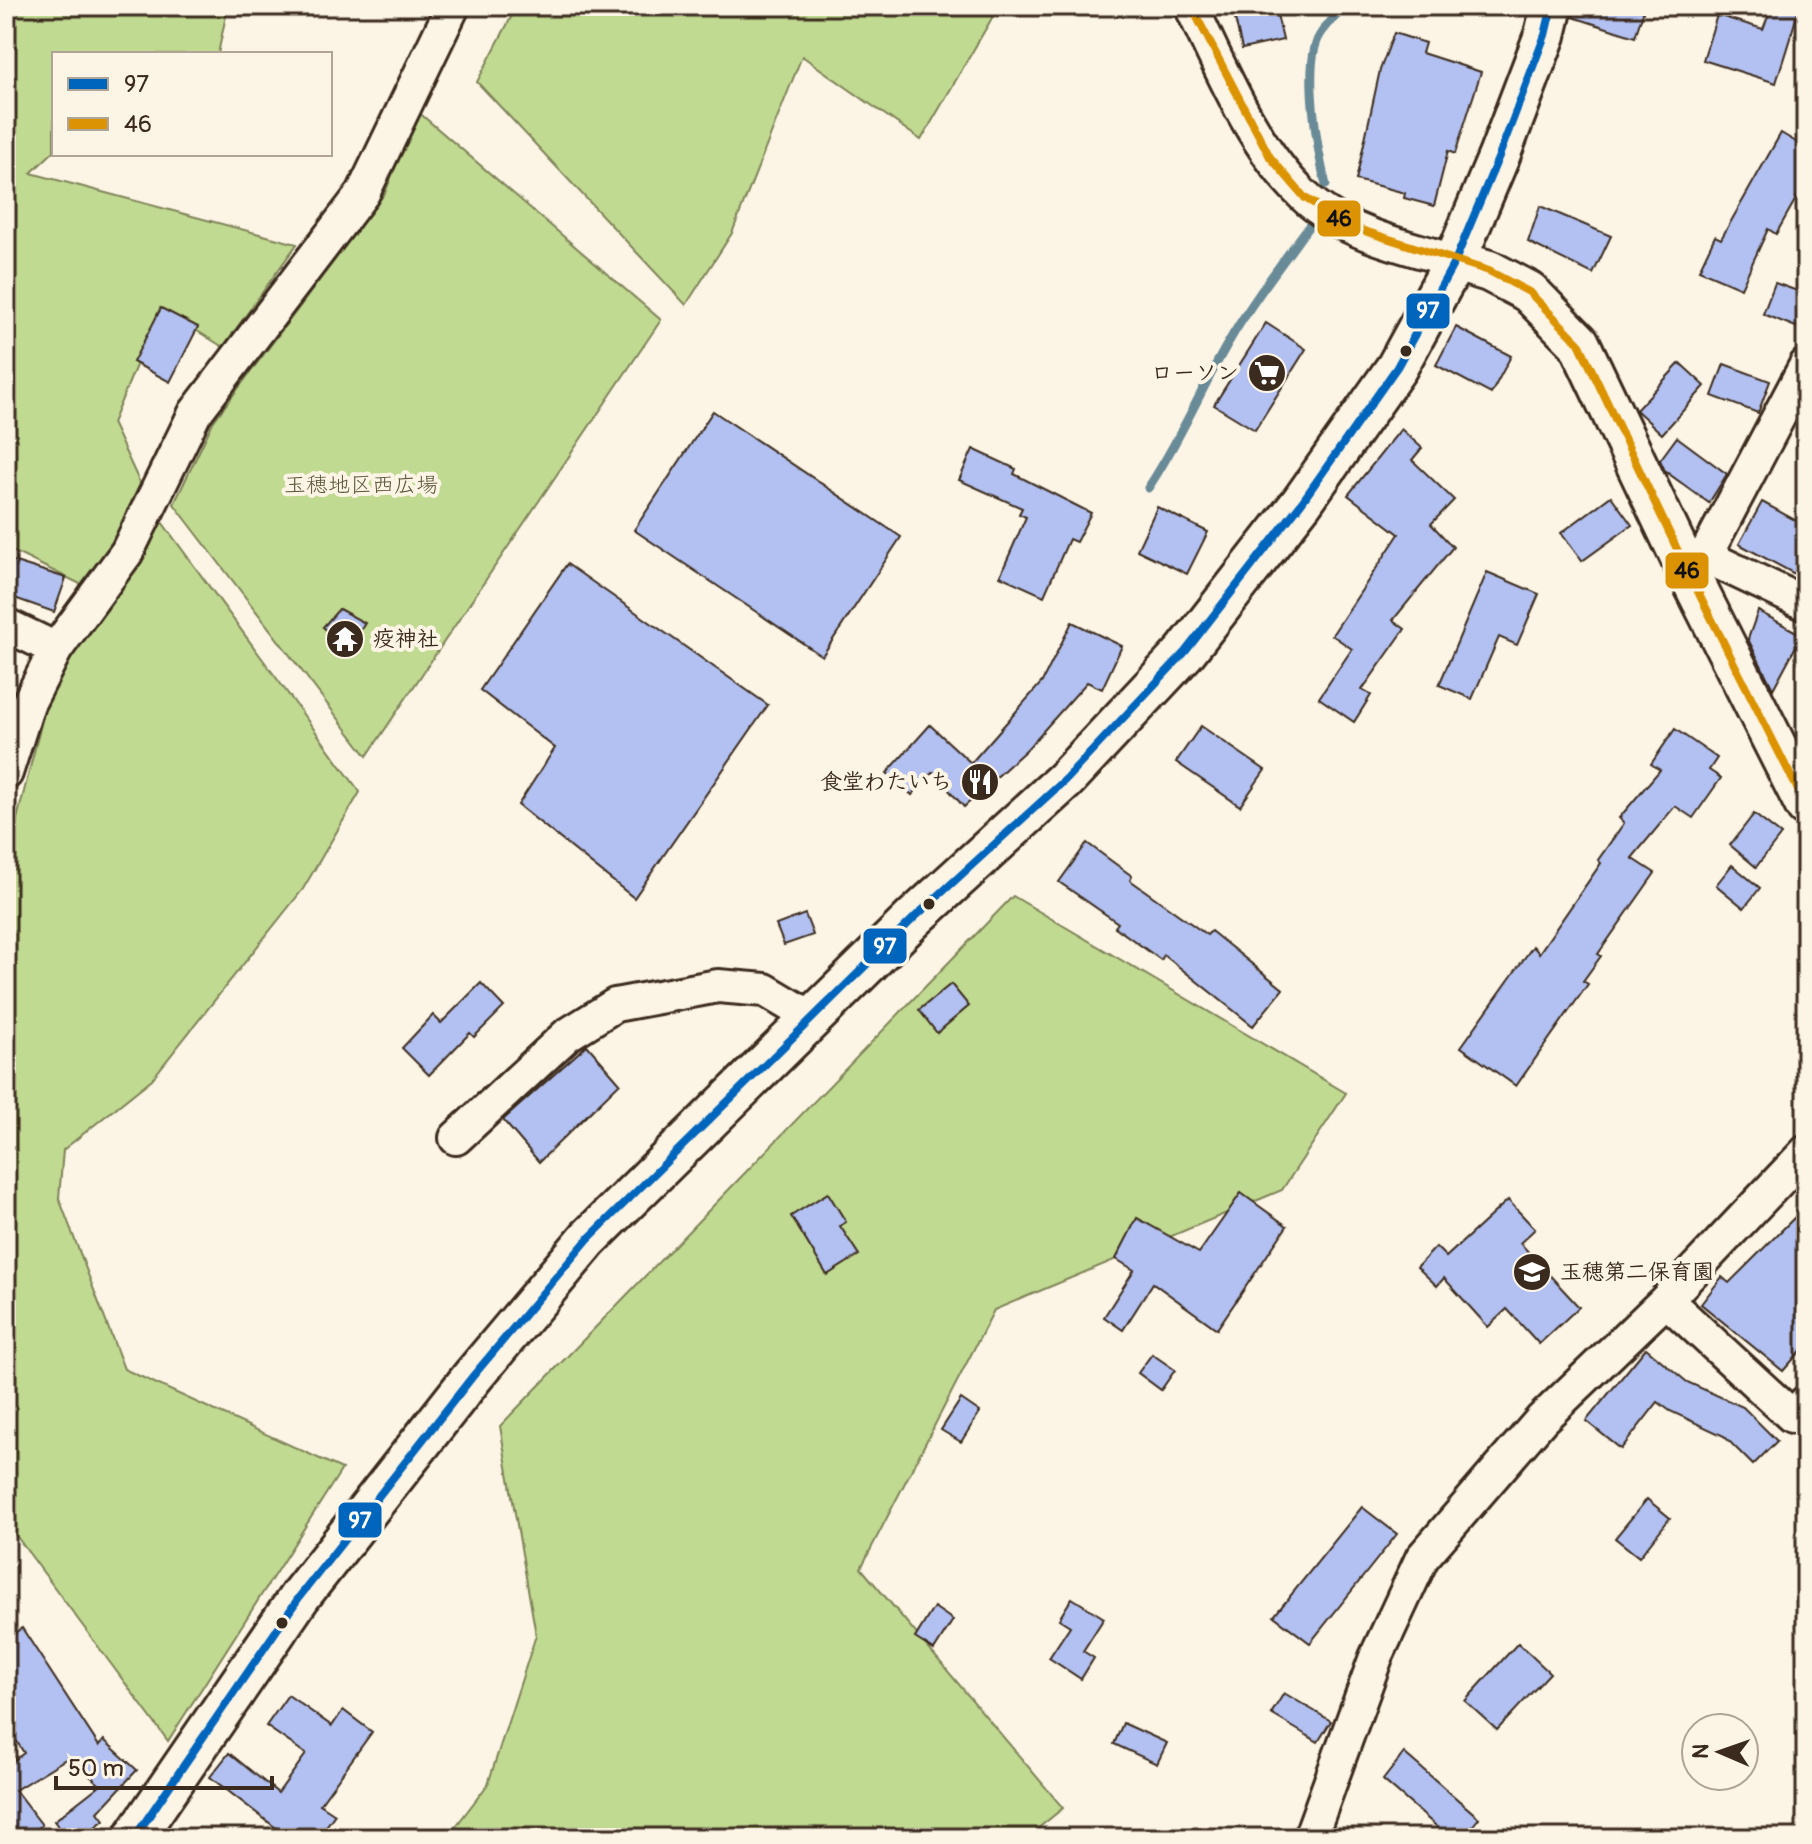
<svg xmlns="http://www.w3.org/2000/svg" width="1812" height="1844" font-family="Pangolin,'Klee One',sans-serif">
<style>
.green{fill:#c1da91;stroke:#7e8258;stroke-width:2}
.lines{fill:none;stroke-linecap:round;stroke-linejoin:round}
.stream{stroke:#698a97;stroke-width:9}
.building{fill:#b2c1f1;stroke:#3b2a1e;stroke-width:2}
.minor-casing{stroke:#3b2a1e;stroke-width:38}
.major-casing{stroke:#3b2a1e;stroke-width:46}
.minor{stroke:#fcf5e5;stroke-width:32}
.major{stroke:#fcf5e5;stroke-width:40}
.bus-1-casing{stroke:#fcf5e5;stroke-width:14}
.bus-2-casing{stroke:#fcf5e5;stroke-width:14}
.bus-1{stroke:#0065bd;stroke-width:8}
.bus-2{stroke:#db9304;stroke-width:8}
.bus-dot{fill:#3b2a1e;stroke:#fcf5e5;stroke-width:3}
.labels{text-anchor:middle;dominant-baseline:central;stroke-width:8;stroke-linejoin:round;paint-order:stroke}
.poi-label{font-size:22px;font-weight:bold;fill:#3b2a1e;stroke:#fcf5e5;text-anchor:end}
.park-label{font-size:22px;fill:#5c563b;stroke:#fcf5e5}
.line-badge{stroke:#fcf5e5;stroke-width:3}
.badge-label{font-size:22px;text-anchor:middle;font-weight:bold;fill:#fff}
.pale-badge-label{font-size:22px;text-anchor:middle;font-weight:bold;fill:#111}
</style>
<rect width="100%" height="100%" fill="#fcf5e5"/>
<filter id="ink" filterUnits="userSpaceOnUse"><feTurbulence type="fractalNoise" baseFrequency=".0125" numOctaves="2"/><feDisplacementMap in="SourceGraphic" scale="16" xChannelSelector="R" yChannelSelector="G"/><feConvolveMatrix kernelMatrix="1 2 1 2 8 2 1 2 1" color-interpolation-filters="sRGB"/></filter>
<g filter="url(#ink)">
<g class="green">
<path d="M 6,6 L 228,6 L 218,54 L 54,54 L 54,151 L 31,173 L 297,244 L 223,347 L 160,308 L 112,423 L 151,507 L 360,792 L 303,889 L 152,1079 L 63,1150 L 59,1198 L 124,1369 L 342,1469 L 168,1741 L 6,1522 L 6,862 L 45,709 L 97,592 L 6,548 Z"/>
<path d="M 517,6 L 999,6 L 921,140 L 802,56 L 732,233 L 686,305 L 477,82 Z"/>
<path d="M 417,111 L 661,320 L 367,756 L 174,504 L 213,422 L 385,193 Z"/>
<path d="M 1013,896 L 1346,1093 L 1282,1190 L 994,1310 L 861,1568 L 1063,1808 L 1026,1838 L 447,1838 L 488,1784 L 536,1635 L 500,1426 Z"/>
</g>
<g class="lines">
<g class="stream">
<path d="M 1326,185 C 1318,154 1302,63 1320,35 C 1326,25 1337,15 1345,6"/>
<path d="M 1148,488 C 1179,442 1200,391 1228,343 C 1254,298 1286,258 1316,216"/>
</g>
</g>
<g class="building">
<path d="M 1232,6 L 1275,6 L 1283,40 L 1242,49 Z"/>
<path d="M 1574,6 L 1645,6 L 1635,37 L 1573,17 Z"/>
<path d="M 1772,6 L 1800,6 L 1776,83 L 1703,60 L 1717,15 L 1763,29 Z"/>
<path d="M 1394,33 L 1425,43 L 1422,53 L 1481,72 L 1455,154 L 1448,151 L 1434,206 L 1404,198 L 1405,193 L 1356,180 L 1380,70 Z"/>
<path d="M 1781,133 L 1806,148 L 1806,181 L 1776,234 L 1768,229 L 1741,288 L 1699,270 L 1715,236 L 1721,239 Z"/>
<path d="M 1540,206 L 1611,236 L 1593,274 L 1528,242 Z"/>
<path d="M 1775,283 L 1806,294 L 1806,331 L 1763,314 Z"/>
<path d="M 161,308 L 198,327 L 170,382 L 133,362 Z"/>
<path d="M 1266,323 L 1306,349 L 1255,430 L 1214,405 Z"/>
<path d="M 1456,327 L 1511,356 L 1491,394 L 1436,365 Z"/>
<path d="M 1680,363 L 1705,386 L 1662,434 L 1636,410 Z"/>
<path d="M 1724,364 L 1770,381 L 1758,413 L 1712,396 Z"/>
<path d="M 713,411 L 901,537 L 822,656 L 634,530 Z"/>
<path d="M 1401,429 L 1422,448 L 1412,460 L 1454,500 L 1431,524 L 1453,547 L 1393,620 L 1405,629 L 1362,690 L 1371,695 L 1354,722 L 1319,698 L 1352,649 L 1332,635 L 1399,534 L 1348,495 Z"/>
<path d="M 1677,437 L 1727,474 L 1709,503 L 1665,471 L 1660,460 Z"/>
<path d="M 973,449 L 1016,469 L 1014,474 L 1091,513 L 1076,542 L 1069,539 L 1044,596 L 1000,576 L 1026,517 L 1019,514 L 1022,508 L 959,480 Z"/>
<path d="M 1611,496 L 1632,525 L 1582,561 L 1561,533 Z"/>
<path d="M 1762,502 L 1806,526 L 1806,580 L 1739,544 Z"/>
<path d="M 1157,507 L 1208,532 L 1187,574 L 1137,550 Z"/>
<path d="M 6,559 L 66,578 L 54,612 L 6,595 Z"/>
<path d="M 567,564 L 768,705 L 634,898 L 518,805 L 555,748 L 480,690 Z"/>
<path d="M 1487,572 L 1539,594 L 1517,645 L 1499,637 L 1472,699 L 1439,685 Z"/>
<path d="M 339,609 L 365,623 L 348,650 L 323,627 Z"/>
<path d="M 1758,611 L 1802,635 L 1773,689 L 1748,639 Z"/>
<path d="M 1072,622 L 1122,646 L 1102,689 L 1087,682 L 1027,749 L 964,807 L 933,772 L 912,795 L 887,773 L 930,725 L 971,763 L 1042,682 Z"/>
<path d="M 1201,726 L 1265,770 L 1240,806 L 1176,762 Z"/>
<path d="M 1675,729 L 1717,758 L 1709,770 L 1721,778 L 1693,818 L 1675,806 L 1632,858 L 1655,873 L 1598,954 L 1601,956 L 1583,981 L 1588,984 L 1516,1086 L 1461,1047 L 1533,946 L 1539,953 L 1601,863 L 1598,860 L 1624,823 L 1619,818 L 1660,770 L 1651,764 Z"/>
<path d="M 1754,814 L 1781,835 L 1756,867 L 1730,845 Z"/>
<path d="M 1087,843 L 1132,876 L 1130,880 L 1207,935 L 1211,931 L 1283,989 L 1253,1026 L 1164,955 L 1161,960 L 1115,927 L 1118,923 L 1059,882 Z"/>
<path d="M 1732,865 L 1760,888 L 1744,908 L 1716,885 Z"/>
<path d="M 805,914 L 813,935 L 784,945 L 776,925 Z"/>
<path d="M 481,983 L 504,1007 L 474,1037 L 470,1033 L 429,1075 L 402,1048 L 433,1015 L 441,1023 Z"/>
<path d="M 951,984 L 969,1006 L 937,1033 L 919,1010 Z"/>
<path d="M 587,1045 L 620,1083 L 539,1162 L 503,1120 Z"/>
<path d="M 828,1193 L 846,1222 L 840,1226 L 859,1255 L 827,1275 L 791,1216 Z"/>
<path d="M 1241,1193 L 1287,1226 L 1217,1329 L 1153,1283 L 1123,1330 L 1104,1317 L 1134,1270 L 1116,1259 L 1137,1218 L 1199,1253 Z"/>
<path d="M 1508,1200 L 1535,1229 L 1520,1243 L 1579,1307 L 1539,1344 L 1507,1309 L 1488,1327 L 1444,1278 L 1437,1286 L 1417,1267 L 1436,1247 L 1446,1257 Z"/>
<path d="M 1806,1206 L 1806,1345 L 1783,1371 L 1701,1304 L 1722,1277 L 1729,1283 Z"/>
<path d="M 1646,1348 L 1687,1382 L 1743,1407 L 1777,1441 L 1753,1465 L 1724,1436 L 1670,1411 L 1658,1402 L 1621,1449 L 1586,1421 Z"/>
<path d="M 1152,1354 L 1175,1370 L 1161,1390 L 1138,1373 Z"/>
<path d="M 961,1399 L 980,1412 L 961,1442 L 941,1430 Z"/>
<path d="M 1647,1499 L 1670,1518 L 1639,1557 L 1615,1538 Z"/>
<path d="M 1362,1507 L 1397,1534 L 1310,1643 L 1274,1616 Z"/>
<path d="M 1072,1598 L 1104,1618 L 1083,1651 L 1094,1658 L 1081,1679 L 1049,1658 L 1070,1626 L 1059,1619 Z"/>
<path d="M 934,1607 L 953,1620 L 934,1650 L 915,1638 Z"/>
<path d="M 22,1628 L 99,1746 L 104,1740 L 137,1770 L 98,1812 L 104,1820 L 81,1838 L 67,1838 L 54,1821 L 100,1785 L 69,1757 L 15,1790 L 42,1825 L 25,1838 L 6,1838 L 6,1766 L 24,1753 L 6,1724 L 6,1639 Z"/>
<path d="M 1518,1643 L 1550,1673 L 1497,1730 L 1465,1701 Z"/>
<path d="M 1284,1693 L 1331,1721 L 1318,1742 L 1271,1714 Z"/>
<path d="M 288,1695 L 332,1726 L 343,1710 L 372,1732 L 320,1804 L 335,1814 L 318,1838 L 289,1838 L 210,1777 L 229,1753 L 278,1793 L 306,1754 L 266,1726 Z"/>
<path d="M 1123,1723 L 1167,1743 L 1157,1764 L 1114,1744 Z"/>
<path d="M 1404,1753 L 1479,1818 L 1463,1838 L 1450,1838 L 1383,1780 Z"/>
</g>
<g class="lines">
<g class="minor-casing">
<g id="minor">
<path d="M 1191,6 C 1220,67 1254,149 1304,196 C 1342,233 1406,247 1455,261"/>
<path d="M 1705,556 L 1806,604"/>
<path d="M 1686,568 L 1705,556 L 1806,365"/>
<path d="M 6,625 L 56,649"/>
<path d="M 6,773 L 28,704 L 56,649 L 127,552 L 195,413 L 363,193 L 453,6"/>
<path d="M 456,1138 L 567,1035 L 615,1005 L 718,986 L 765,990 L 812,1018"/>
<path d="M 1666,1300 L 1792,1416 L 1806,1402"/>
<path d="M 1310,1838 L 1376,1657 L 1422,1558 L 1542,1419 L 1666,1300 L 1806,1152"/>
</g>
</g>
<g class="major-casing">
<g id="major">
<path d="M 1455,261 L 1489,271 L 1529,292 L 1579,343 L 1686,568 L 1806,806"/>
<path d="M 134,1838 L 300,1596 L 473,1376 L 588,1239 L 915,917 L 1065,780 L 1185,652 L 1302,502 L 1397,367 L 1455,261 L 1499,156 L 1545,35 L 1552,6"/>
</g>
</g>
<use href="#minor" class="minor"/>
<use href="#major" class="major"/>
<g class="bus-1-casing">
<path id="bus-1" d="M 134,1838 L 300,1596 L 473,1376 L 588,1239 L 915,917 L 1065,780 L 1185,652 L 1302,502 L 1397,367 L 1455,261 L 1499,156 L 1545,35 L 1552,6"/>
</g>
<g class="bus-2-casing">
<path id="bus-2" d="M 1191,6 L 1270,157 L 1305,198 L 1355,228 L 1489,271 L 1529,292 L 1579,343 L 1686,568 L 1806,806"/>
</g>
<use href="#bus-1" class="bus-1"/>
<use href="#bus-2" class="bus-2"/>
</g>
</g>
<defs>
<g id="supermarket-disc" transform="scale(2)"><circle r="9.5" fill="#3b2a1e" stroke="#fcf5e5"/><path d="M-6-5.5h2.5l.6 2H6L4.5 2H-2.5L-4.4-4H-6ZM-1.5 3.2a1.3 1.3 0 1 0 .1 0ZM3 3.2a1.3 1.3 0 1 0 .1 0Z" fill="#fff"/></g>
<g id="temple-disc" transform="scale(2)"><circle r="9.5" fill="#3b2a1e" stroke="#fcf5e5"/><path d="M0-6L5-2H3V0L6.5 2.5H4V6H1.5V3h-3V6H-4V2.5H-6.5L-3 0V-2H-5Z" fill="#fff"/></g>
<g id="restaurant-disc" transform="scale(2)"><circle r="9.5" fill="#3b2a1e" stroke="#fcf5e5"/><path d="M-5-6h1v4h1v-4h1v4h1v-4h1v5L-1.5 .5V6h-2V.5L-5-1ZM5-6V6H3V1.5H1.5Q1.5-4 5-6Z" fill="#fff"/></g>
<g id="school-disc" transform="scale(2)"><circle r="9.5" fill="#3b2a1e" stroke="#fcf5e5"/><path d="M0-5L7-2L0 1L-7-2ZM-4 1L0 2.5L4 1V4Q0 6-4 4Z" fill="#fff"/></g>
</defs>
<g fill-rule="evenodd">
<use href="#supermarket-disc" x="1267" y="373"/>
<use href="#temple-disc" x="345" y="639"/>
<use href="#restaurant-disc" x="980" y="782"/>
<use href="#school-disc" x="1532" y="1272"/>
</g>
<g class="bus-dot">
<circle cx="1406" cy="351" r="7"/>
<circle cx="929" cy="904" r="7"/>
<circle cx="282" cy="1623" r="7"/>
</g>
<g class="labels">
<g class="poi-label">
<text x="1239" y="373">ローソン</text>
<text x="373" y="639" text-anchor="start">疫神社</text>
<text x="952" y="782">食堂わたいち</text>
<text x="1560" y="1272" text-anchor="start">玉穂第二保育園</text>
</g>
<g class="park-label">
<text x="361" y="485">玉穂地区西広場</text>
</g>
</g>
<g class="line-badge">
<rect x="1316" y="199" width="46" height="39" rx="8" fill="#db9304"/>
<rect x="1405" y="292" width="46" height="38" rx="8" fill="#0065bd"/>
<rect x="1664" y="551" width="46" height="39" rx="8" fill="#db9304"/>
<rect x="862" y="927" width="46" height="38" rx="8" fill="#0065bd"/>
<rect x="337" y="1501" width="46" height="38" rx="8" fill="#0065bd"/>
</g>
<g class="badge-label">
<text x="1428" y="318">97</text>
<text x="885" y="954">97</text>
<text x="360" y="1528">97</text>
</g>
<g class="pale-badge-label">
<text x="1339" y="226">46</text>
<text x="1687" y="578">46</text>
</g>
<rect width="1812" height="1844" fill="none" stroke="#fcf5e5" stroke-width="32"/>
<rect x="16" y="16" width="1780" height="1812" fill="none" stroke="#3b2a1e" stroke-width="3" filter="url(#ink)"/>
<rect x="52" y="52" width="280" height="104" fill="#fcf5e5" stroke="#afa495" stroke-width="2"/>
<rect x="68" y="78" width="40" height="12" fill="#0065bd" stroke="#afa495" stroke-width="2"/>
<text x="124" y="92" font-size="24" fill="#3b2a1e">97</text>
<rect x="68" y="118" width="40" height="12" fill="#db9304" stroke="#afa495" stroke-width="2"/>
<text x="124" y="132" font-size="24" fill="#3b2a1e">46</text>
<g transform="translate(1720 1752) rotate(272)"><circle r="38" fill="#fcf5e5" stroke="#afa495" stroke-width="2"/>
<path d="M0-6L14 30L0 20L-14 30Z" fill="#3b2a1e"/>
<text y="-12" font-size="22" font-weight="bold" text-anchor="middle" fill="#3b2a1e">N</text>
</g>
<path d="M56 1776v12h216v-12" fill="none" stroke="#3b2a1e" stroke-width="4"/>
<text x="68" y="1776" font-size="24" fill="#3b2a1e" stroke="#fcf5e5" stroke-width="6" paint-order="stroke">50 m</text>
</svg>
